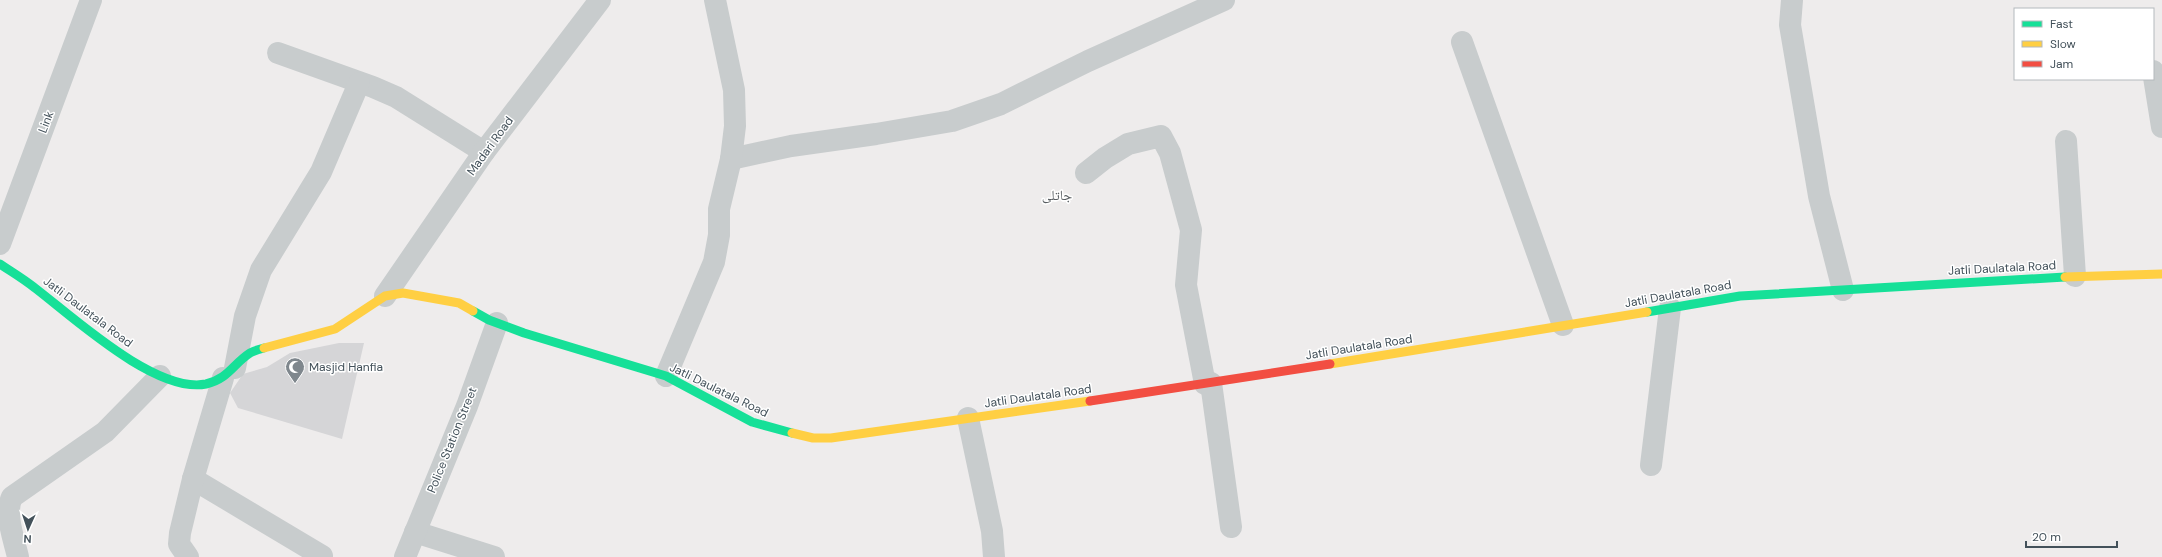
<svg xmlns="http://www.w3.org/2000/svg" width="2162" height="557" font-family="'DM Sans','Noto Naskh Arabic',sans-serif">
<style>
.building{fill:#d5d5d7}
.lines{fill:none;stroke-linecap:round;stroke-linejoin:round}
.street{stroke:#c8cccd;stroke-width:22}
.fast{stroke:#16e098;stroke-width:9}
.slow{stroke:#ffcf43;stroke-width:9}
.jam{stroke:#f24e42;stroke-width:9}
.labels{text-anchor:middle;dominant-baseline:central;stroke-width:3;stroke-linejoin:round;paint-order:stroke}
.street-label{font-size:12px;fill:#43515a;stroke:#fff}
.poi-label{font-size:12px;fill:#43515a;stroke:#fff;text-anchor:start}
.quarter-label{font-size:14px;fill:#585d61;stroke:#fff}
</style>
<rect width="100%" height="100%" fill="#eeecec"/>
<path class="building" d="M 339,343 L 364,343 L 342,439 L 238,408 L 230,393 L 243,374 L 267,367 L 290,353 Z"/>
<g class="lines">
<g class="street">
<path d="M 1792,0 L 1790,25 L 1819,196 L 1843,290"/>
<path d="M 1462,42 L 1563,325"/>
<path d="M 278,53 L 373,87 L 396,97 L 484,152"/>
<path d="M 2153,71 L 2162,127"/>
<path d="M 2066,141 L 2075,276"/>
<path d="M 731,159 L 791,146 L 876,134 L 952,121 L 1001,104 L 1088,61 L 1224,0"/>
<path d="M 1086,173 L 1105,158 L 1128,144 L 1161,136 L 1170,153 L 1191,230 L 1186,285 L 1205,384"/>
<path d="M 0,244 L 91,0"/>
<path d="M 385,296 L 484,152 L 600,0"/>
<path d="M 235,368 L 245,316 L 261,270 L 321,172 L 359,83"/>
<path d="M 666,376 L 714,262 L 719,235 L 719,209 L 731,159 L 735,126 L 734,90 L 715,0"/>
<path d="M 1211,383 L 1231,527"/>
<path d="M 968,418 L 992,531 L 994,557"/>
<path d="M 1651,465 L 1670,308"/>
<path d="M 193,479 L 322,556"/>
<path d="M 415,532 L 494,557"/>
<path d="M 18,557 C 14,539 4,514 12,497 L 105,432 L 160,376"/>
<path d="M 188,557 L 179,544 L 180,533 L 193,479 L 223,378"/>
<path d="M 405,557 L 467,406 L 497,323"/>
</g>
<g class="fast">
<path d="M 0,264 C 12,272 24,279 35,288 C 73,317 156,394 206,384 C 228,379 233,364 250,353 C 254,351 260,349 264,348"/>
<path d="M 473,311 L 489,320 L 524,333 L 666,376 L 752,422 L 792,433"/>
<path d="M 1647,312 L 1740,296 L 2065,277"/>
</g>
<g class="slow">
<path d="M 2065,277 L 2162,274"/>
<path d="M 264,348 L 335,329 L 385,296 L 403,293 L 459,303 L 473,311"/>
<path d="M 1330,364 L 1647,312"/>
<path d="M 792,433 L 813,438 L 831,438 L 1090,401"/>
</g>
<path class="jam" d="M 1090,401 L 1330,364"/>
</g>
<defs>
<g id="mosque-pin" transform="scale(1)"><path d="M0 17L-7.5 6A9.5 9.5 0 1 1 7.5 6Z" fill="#7f878d" stroke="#fff"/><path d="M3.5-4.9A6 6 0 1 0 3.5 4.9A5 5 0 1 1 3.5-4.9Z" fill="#fff"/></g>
</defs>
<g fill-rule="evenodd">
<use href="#mosque-pin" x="295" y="367"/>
</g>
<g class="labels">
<g class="street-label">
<text transform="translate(46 122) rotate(-69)">Link</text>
<text transform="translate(490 146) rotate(-54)">Madari Road</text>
<text transform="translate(2002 268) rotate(-3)">Jatli Daulatala Road</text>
<text transform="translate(1678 294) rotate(-10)">Jatli Daulatala Road</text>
<text transform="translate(88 312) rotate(37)">Jatli Daulatala Road</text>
<text transform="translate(1359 347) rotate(-9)">Jatli Daulatala Road</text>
<text transform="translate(719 390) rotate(26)">Jatli Daulatala Road</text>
<text transform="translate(1038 396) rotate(-8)">Jatli Daulatala Road</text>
<text transform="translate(452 440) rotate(-68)">Police Station Street</text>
</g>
<g class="poi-label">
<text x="309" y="367">Masjid Hanfia</text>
</g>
<g class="quarter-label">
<text x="1057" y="195">جاتلی</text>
</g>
</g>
<rect x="2014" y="8" width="140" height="72" fill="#ffffff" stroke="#b4b9bd"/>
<rect x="2022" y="21" width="20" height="6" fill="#16e098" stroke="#b4b9bd"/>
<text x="2050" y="28" font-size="12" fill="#43515a">Fast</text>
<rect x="2022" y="41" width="20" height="6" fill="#ffcf43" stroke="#b4b9bd"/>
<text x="2050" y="48" font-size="12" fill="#43515a">Slow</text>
<rect x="2022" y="61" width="20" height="6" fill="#f24e42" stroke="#b4b9bd"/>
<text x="2050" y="68" font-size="12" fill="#43515a">Jam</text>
<g transform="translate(28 529) rotate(183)" stroke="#ffffff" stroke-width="3" paint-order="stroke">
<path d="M0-3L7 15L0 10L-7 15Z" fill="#43515a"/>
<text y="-6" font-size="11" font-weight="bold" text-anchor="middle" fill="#43515a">N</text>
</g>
<path d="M2026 541v6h91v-6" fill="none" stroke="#43515a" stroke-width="2"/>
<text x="2032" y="541" font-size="12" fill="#43515a" stroke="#ffffff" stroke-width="3" paint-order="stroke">20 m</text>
</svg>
